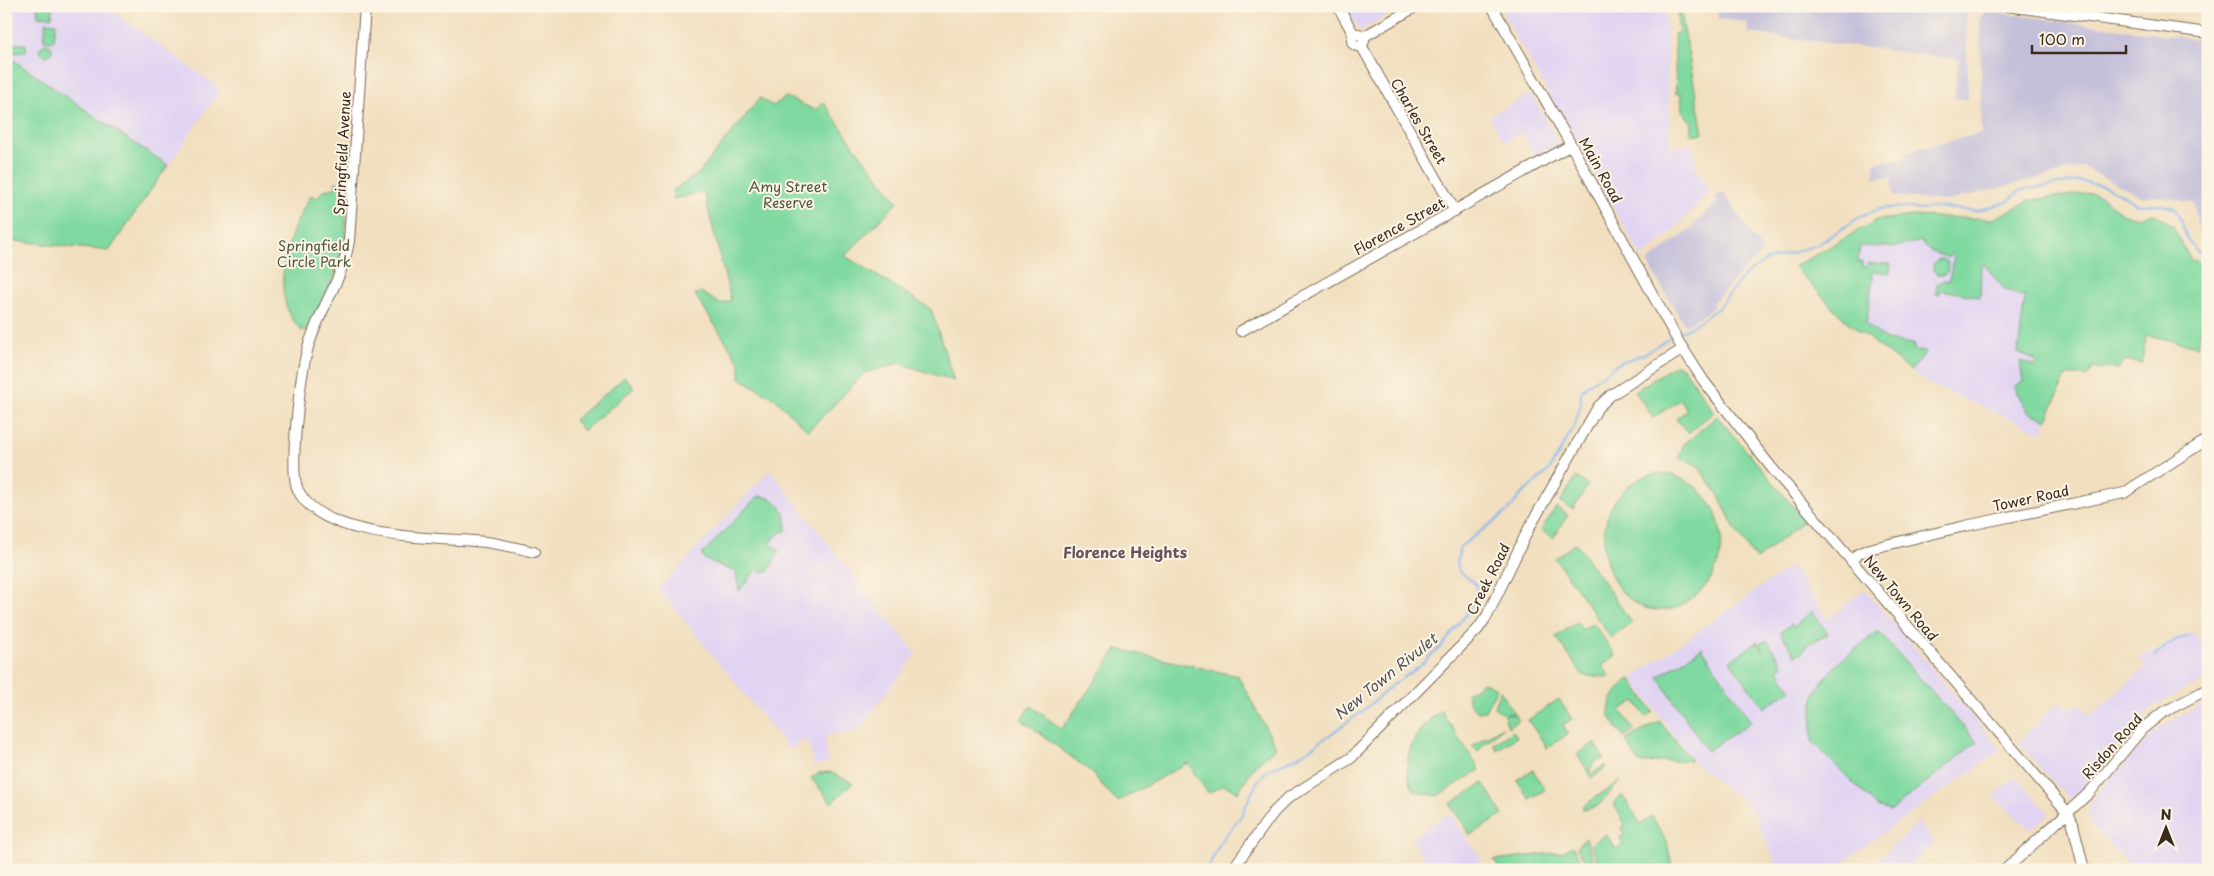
<svg xmlns="http://www.w3.org/2000/svg" width="2214" height="876" font-family="'Playpen Sans',sans-serif">
<style>
.built{fill:#e1d4f3}
.industrial{fill:#c5c0da}
.green{fill:#7fd9a0;stroke:#5d825f}
.lines{fill:none;stroke-linecap:round;stroke-linejoin:round}
.stream{stroke:#81b4ee;stroke-width:2}
.secondary-casing{stroke:#7b6956;stroke-width:12}
.secondary{stroke:#fff;stroke-width:10}
.labels{text-anchor:middle;dominant-baseline:central;stroke-width:4;stroke-linejoin:round;paint-order:stroke}
.street-label{font-size:14px;fill:#3b2a1e;stroke:#fcf5e5}
.park-label{font-size:14px;fill:#4c563e;stroke:#fcf5e5}
.neighbourhood-label{font-size:15px;font-weight:bold;fill:#68545f;stroke:#fcf5e5}
.water-label{font-size:15px;font-style:italic;fill:#50535c;stroke:#fcf5e5}
</style>
<rect width="100%" height="100%" fill="#fcf5e5"/>
<filter id="ink" filterUnits="userSpaceOnUse"><feTurbulence type="fractalNoise" baseFrequency=".02" numOctaves="2"/><feDisplacementMap in="SourceGraphic" scale="10" xChannelSelector="R" yChannelSelector="G"/><feConvolveMatrix kernelMatrix="1 2 1 2 8 2 1 2 1" color-interpolation-filters="sRGB"/></filter>
<filter id="wash" filterUnits="userSpaceOnUse"><feTurbulence type="fractalNoise" baseFrequency=".0096" numOctaves="4" result="noise"/><feDisplacementMap in="SourceGraphic" scale="20" xChannelSelector="R" yChannelSelector="G"/><feGaussianBlur stdDeviation="1.12" result="paint"/><feColorMatrix in="noise" values="0 0 0 0 0 0 0 0 0 0 0 0 0 0 0 0 0 1.4 0 .05"/><feComposite in="paint" operator="in"/></filter>
<g filter="url(#wash)">
<rect width="100%" height="100%" fill="#f1dfbf"/>
<g class="built">
<path d="M 6,6 L 105,6 L 221,89 L 168,165 L 122,135 L 6,55 Z"/>
<path d="M 1345,6 L 1403,6 L 1360,31 Z"/>
<path d="M 1499,6 L 1666,6 L 1670,148 L 1693,145 L 1696,169 L 1710,191 L 1679,224 L 1642,258 Z"/>
<path d="M 1531,94 L 1559,144 L 1535,157 L 1522,133 L 1504,142 L 1489,116 Z"/>
<path d="M 2091,193 L 2100,194 L 2126,215 L 2134,217 L 2155,214 L 2172,225 L 2191,260 L 2208,264 L 2208,304 L 2197,346 L 2146,335 L 2142,363 L 2124,360 L 2118,369 L 2093,368 L 2088,376 L 2066,376 L 2042,433 L 1930,384 L 1905,367 L 1844,319 L 1794,267 L 1877,220 L 1914,216 L 1993,219 L 2030,200 Z"/>
<path d="M 770,470 L 916,654 L 857,732 L 825,736 L 828,763 L 813,765 L 810,747 L 803,740 L 790,750 L 659,589 Z"/>
<path d="M 1791,566 L 1828,620 L 1864,589 L 2001,750 L 1849,857 L 1836,870 L 1778,870 L 1754,812 L 1736,792 L 1733,794 L 1693,761 L 1632,678 Z"/>
<path d="M 2194,633 L 2208,655 L 2208,678 L 2152,707 L 2070,800 L 2018,742 L 2059,702 L 2067,711 L 2078,704 L 2091,716 L 2145,668 L 2139,658 Z"/>
<path d="M 2208,700 L 2208,870 L 2134,870 L 2092,825 L 2088,814 L 2089,803 L 2157,729 Z"/>
<path d="M 2016,777 L 2049,814 L 2031,830 L 1993,796 Z"/>
<path d="M 1449,813 L 1482,860 L 1468,870 L 1439,870 L 1427,862 L 1411,839 Z"/>
<path d="M 1919,822 L 1934,843 L 1904,870 L 1867,870 Z"/>
</g>
<g class="industrial">
<path d="M 1716,6 L 1966,8 L 1968,100 L 1954,98 L 1959,59 L 1748,33 L 1747,22 L 1718,19 Z"/>
<path d="M 1986,11 L 2208,41 L 2208,240 L 2200,239 L 2194,203 L 2157,196 L 2143,197 L 2083,167 L 1948,201 L 1894,196 L 1892,177 L 1874,178 L 1874,163 L 1907,158 L 1906,152 L 1982,133 L 1980,17 Z"/>
<path d="M 1723,192 L 1763,251 L 1712,303 L 1714,307 L 1685,326 L 1647,262 L 1685,233 L 1718,202 L 1715,198 Z"/>
</g>
<g class="green">
<path d="M 37,6 L 53,6 L 52,17 L 38,16 Z"/>
<path d="M 1681,13 L 1703,133 L 1691,135 L 1692,123 L 1682,111 L 1681,93 L 1676,94 L 1674,34 L 1679,33 L 1677,14 Z"/>
<path d="M 46,22 L 56,23 L 54,41 L 44,40 Z"/>
<circle cx="46" cy="50" r="6"/>
<path d="M 8,44 L 26,44 L 26,52 L 9,53 Z"/>
<path d="M 6,55 L 122,135 L 168,165 L 109,251 L 6,240 Z"/>
<path d="M 786,97 L 815,110 L 823,102 L 858,151 L 898,202 L 845,256 L 931,309 L 954,381 L 899,363 L 865,373 L 808,431 L 775,399 L 740,378 L 740,363 L 695,295 L 701,292 L 720,304 L 731,301 L 704,192 L 674,199 L 672,191 L 698,174 L 760,98 L 773,106 Z"/>
<path d="M 336,182 L 344,185 L 345,187 C 346,212 348,241 339,265 C 331,287 317,307 308,329 L 302,331 C 265,296 289,230 311,195 L 317,198 L 324,190 L 336,188 Z"/>
<path d="M 2091,193 C 2107,196 2114,211 2128,216 C 2135,219 2146,214 2155,214 L 2172,225 L 2191,260 L 2208,264 L 2208,304 L 2197,346 L 2146,335 L 2142,363 L 2124,360 L 2118,369 L 2093,368 L 2088,376 L 2066,376 L 2047,420 L 2028,412 L 2014,387 L 2023,382 L 2020,361 L 2035,366 L 2036,361 L 2018,353 L 2025,297 L 2004,289 L 1984,264 L 1981,266 L 1980,297 L 1941,290 L 1940,294 L 1936,294 L 1937,284 L 1942,281 L 1948,281 C 1951,271 1956,262 1952,253 L 1948,258 C 1937,252 1928,255 1923,241 L 1894,247 L 1860,246 L 1858,262 L 1862,262 L 1862,267 L 1867,267 L 1867,263 L 1891,264 L 1890,273 L 1874,271 L 1866,324 L 1886,340 L 1914,344 L 1914,350 L 1926,352 L 1911,371 L 1844,319 L 1794,267 L 1877,220 L 1914,216 L 1993,219 L 2030,200 Z"/>
<circle cx="1941" cy="267" r="8"/>
<path d="M 1675,365 L 1683,367 L 1714,412 L 1688,433 L 1676,419 L 1687,410 L 1680,400 L 1653,418 L 1635,391 Z"/>
<path d="M 625,377 L 634,388 L 583,431 L 574,420 Z"/>
<path d="M 1717,416 L 1805,520 L 1756,560 L 1734,527 L 1719,496 L 1697,465 L 1679,458 L 1683,445 Z"/>
<path d="M 1659,473 C 1724,479 1744,562 1691,599 C 1683,605 1674,610 1663,610 C 1595,613 1576,487 1659,473 Z"/>
<path d="M 1576,477 L 1588,485 L 1573,509 L 1560,502 Z"/>
<path d="M 761,496 C 780,499 787,512 786,531 L 779,533 L 770,543 L 779,551 L 768,572 L 761,572 L 758,568 L 739,591 L 736,572 L 704,559 L 702,554 L 757,497 Z"/>
<path d="M 1556,507 L 1568,515 L 1553,538 L 1541,530 Z"/>
<path d="M 1576,543 L 1632,623 L 1611,638 L 1555,558 Z"/>
<path d="M 1812,611 L 1828,634 L 1806,645 L 1807,648 L 1796,656 L 1780,632 L 1792,624 L 1794,627 Z"/>
<path d="M 1577,622 L 1582,630 L 1593,623 L 1616,656 L 1602,665 L 1610,677 L 1585,676 L 1581,673 L 1556,637 Z"/>
<path d="M 1878,631 L 1977,742 L 1890,811 L 1877,807 L 1812,741 C 1812,727 1811,711 1814,698 C 1823,669 1857,649 1878,631 Z"/>
<path d="M 1767,640 L 1783,665 L 1778,670 L 1791,689 L 1764,708 L 1730,661 L 1757,642 L 1765,652 L 1760,644 Z"/>
<path d="M 1702,648 L 1751,722 L 1707,751 L 1658,677 Z"/>
<path d="M 1117,649 L 1238,676 L 1276,747 L 1255,765 L 1238,792 L 1224,785 L 1208,793 L 1187,763 L 1117,802 L 1090,771 L 1021,719 L 1031,706 L 1062,729 Z"/>
<path d="M 1631,679 L 1653,712 L 1646,717 L 1635,701 L 1620,710 L 1634,730 L 1624,737 C 1620,731 1613,723 1610,716 C 1606,703 1619,684 1631,679 Z"/>
<path d="M 1483,682 L 1497,688 L 1485,711 L 1478,712 L 1470,705 L 1467,693 Z"/>
<path d="M 1500,690 L 1514,713 L 1505,714 L 1515,715 L 1519,720 L 1508,727 L 1503,713 L 1494,707 Z"/>
<path d="M 1559,699 L 1572,719 L 1563,725 L 1568,734 L 1547,748 L 1528,720 Z"/>
<path d="M 1441,711 L 1480,770 L 1437,796 L 1414,791 C 1397,763 1415,727 1441,711 Z"/>
<path d="M 1660,721 L 1660,722 L 1691,760 L 1639,763 L 1626,740 Z"/>
<path d="M 1504,726 L 1482,746 L 1478,752 L 1472,746 Z"/>
<path d="M 1513,731 L 1517,737 L 1497,750 L 1493,744 Z"/>
<path d="M 1594,743 L 1604,759 L 1594,762 L 1590,769 L 1592,774 L 1605,765 L 1607,767 L 1592,778 L 1577,754 Z"/>
<path d="M 1533,770 L 1545,790 L 1529,799 L 1517,780 Z"/>
<path d="M 830,772 L 853,783 L 831,803 L 811,778 L 819,773 Z"/>
<path d="M 1621,780 L 1598,806 L 1584,810 L 1582,807 Z"/>
<path d="M 1483,783 L 1503,815 L 1470,835 L 1450,804 Z"/>
<path d="M 1622,795 L 1641,824 L 1652,816 L 1667,843 L 1673,870 L 1600,870 L 1591,844 L 1606,834 L 1616,849 L 1623,845 L 1620,838 L 1625,835 L 1621,829 L 1625,824 L 1613,803 Z"/>
<path d="M 1586,838 L 1596,870 L 1591,870 L 1576,847 Z"/>
<path d="M 1572,846 L 1587,870 L 1500,870 L 1494,860 L 1562,852 Z"/>
</g>
<g class="lines">
<g class="stream">
<path d="M 1679,332 L 1689,328 L 1717,309 L 1745,275 L 1765,261 L 1817,245 L 1863,215 L 1880,209 L 1898,207 L 1921,209 L 1938,207 L 1976,211 L 2007,202 L 2021,190 L 2078,181 L 2107,187 L 2140,205 L 2158,204 L 2174,208 L 2178,214 L 2188,241 L 2196,250 L 2208,255"/>
<path d="M 2154,656 L 2166,645 L 2188,636"/>
<path d="M 1207,870 L 1221,841 L 1241,816 L 1257,782 L 1263,775 L 1270,769 L 1301,755 L 1359,714 L 1395,683 L 1415,670 L 1442,646 L 1473,605 L 1477,587 L 1472,580 L 1459,572 L 1457,563 L 1460,547 L 1509,510 L 1519,497 L 1549,470 L 1575,425 L 1581,404 L 1581,392 L 1586,386 L 1619,363 L 1646,353 L 1672,336"/>
</g>
</g>
</g>
<g filter="url(#ink)">
<g class="lines">
<g class="secondary-casing">
<g id="secondary">
<path d="M 365,6 L 349,241 C 343,280 317,313 307,351 C 301,374 288,470 298,490 C 322,541 437,537 485,542 C 502,544 518,548 534,552"/>
<path d="M 1338,6 L 1354,35"/>
<path d="M 1492,6 L 1571,145 L 1678,341 L 1703,380 L 1771,467 L 2068,813 L 2073,824 L 2084,870"/>
<path d="M 2007,6 L 2208,33"/>
<circle cx="1358" cy="40" r="6"/>
<path d="M 1363,37 L 1417,6"/>
<path d="M 1361,45 L 1455,211"/>
<path d="M 1241,331 L 1571,145"/>
<path d="M 1852,562 L 1858,554 L 1869,549 L 1965,526 L 2124,493 L 2208,439"/>
<path d="M 1232,870 L 1273,813 L 1288,798 L 1351,758 L 1478,629 L 1487,616 L 1528,530 L 1598,407 L 1611,395 L 1683,349"/>
<path d="M 2005,870 L 2090,792 L 2142,729 L 2162,713 L 2208,689"/>
</g>
</g>
<use href="#secondary" class="secondary"/>
</g>
</g>
<g class="labels">
<g class="street-label">
<text transform="translate(1419 121) rotate(60)">Charles Street</text>
<text transform="translate(342 153) rotate(-87)">Springfield Avenue</text>
<text transform="translate(1601 170) rotate(61)">Main Road</text>
<text transform="translate(1399 226) rotate(-29)">Florence Street</text>
<text transform="translate(2031 498) rotate(-12)">Tower Road</text>
<text transform="translate(1488 579) rotate(-63)">Creek Road</text>
<text transform="translate(1901 598) rotate(50)">New Town Road</text>
<text transform="translate(2112 746) rotate(-48)">Risdon Road</text>
</g>
<g class="park-label">
<text x="788" y="186">Amy Street<tspan x="788" dy="16">Reserve</tspan></text>
<text x="314" y="245">Springfield<tspan x="314" dy="16">Circle Park</tspan></text>
</g>
<g class="neighbourhood-label">
<text x="1125" y="551">Florence Heights</text>
</g>
<g class="water-label">
<text transform="translate(1385 676) rotate(-39)">New Town Rivulet</text>
</g>
</g>
<rect width="2214" height="876" fill="none" stroke="#fcf5e5" stroke-width="25"/>
<g transform="translate(2166 828)" stroke="#fcf5e5" stroke-width="4" paint-order="stroke">
<path d="M0-4L9 19L0 12L-9 19Z" fill="#3b2a1e"/>
<text y="-8" font-size="14" font-weight="bold" text-anchor="middle" fill="#3b2a1e">N</text>
</g>
<path d="M2032 45v8h94v-8" fill="none" stroke="#3b2a1e" stroke-width="2.5"/>
<text x="2039" y="45" font-size="15" fill="#3b2a1e" stroke="#fcf5e5" stroke-width="4" paint-order="stroke">100 m</text>
</svg>
